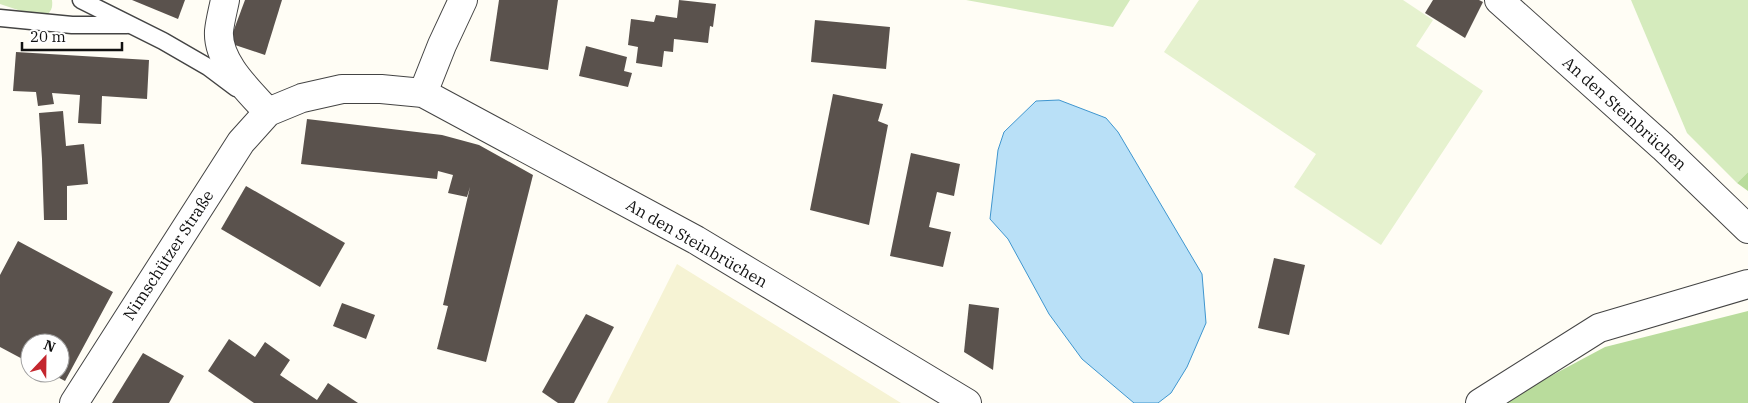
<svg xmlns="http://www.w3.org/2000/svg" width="1748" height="403" font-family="'IBM Plex Serif',serif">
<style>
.farmland{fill:#f6f3d4}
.green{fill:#d5ebbd}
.forest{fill:#b9dc9c}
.pitch{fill:#e6f2cf}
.water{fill:#b9e0f7;stroke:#3f96cf}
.building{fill:#5a524d}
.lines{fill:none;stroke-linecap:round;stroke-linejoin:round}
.service-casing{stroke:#444;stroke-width:19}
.minor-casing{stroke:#444;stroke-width:30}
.service{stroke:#fff;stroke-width:16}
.minor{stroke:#fff;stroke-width:28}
.labels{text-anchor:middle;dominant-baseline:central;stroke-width:5;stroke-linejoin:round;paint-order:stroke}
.street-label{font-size:16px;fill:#111;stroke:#fff}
</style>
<rect width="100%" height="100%" fill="#fffdf5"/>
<path class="farmland" d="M 677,264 L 901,403 L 607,403 Z"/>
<g class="green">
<path d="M 0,0 L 52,0 C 53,8 51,11 46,16 L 30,14 L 0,4 Z"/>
<path d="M 966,0 L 1130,0 L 1113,27 Z"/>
<path d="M 1631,0 L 1748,0 L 1748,172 L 1737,183 L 1687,133 Z"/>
</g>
<g class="forest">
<path d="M 1748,172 L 1748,191 L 1737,183 Z"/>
<path d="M 1748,311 L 1748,403 L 1500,403 L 1605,347 Z"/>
</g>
<path class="pitch" d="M 1199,0 L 1403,0 L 1433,20 L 1416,46 L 1483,91 L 1381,245 L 1294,187 L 1316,154 L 1164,52 Z"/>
<path class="water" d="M 1059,100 L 1106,118 L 1118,132 L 1202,274 L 1206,323 L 1187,367 L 1171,393 L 1158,403 L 1134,403 L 1082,359 L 1049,314 L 1008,239 L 990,219 L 998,150 L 1004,132 L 1036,101 Z"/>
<g class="building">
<path d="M 132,0 L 185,0 L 178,19 Z"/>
<path d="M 245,0 L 282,0 L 265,55 L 229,43 Z"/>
<path d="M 499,0 L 558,0 L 548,70 L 490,61 Z"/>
<path d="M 679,0 L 716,4 L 713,27 L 710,26 L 708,43 L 674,39 L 673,52 L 664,51 L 662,67 L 636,63 L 638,47 L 628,45 L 631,19 L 654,22 L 656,15 L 677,18 Z"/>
<path d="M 1433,0 L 1479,0 L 1483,2 L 1465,38 L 1425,13 Z"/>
<path d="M 815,20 L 890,27 L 886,69 L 811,62 Z"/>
<path d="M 586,46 L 627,57 L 624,71 L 632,73 L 628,87 L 579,76 Z"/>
<path d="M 16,52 L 149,60 L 147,99 L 102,96 L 101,124 L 78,123 L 80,95 L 52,93 L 54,104 L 38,106 L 36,92 L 13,91 Z"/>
<path d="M 833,94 L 883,104 L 878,121 L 888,125 L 869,225 L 810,210 Z"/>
<path d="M 63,111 L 66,146 L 84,144 L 88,184 L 67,186 L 67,220 L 44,220 L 42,159 L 39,113 Z"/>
<path d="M 307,119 L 442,135 L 479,145 L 533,175 L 486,362 L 437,349 L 448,306 L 443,305 L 470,187 L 467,197 L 448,193 L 453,175 L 438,171 L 437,179 L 301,164 Z"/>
<path d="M 911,153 L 960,164 L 954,196 L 937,192 L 929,227 L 951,232 L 943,267 L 890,256 Z"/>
<path d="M 246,186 L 345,243 L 320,287 L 221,229 Z"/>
<path d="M 18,241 L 113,292 L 65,381 L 50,373 L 60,373 L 60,343 L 30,343 L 30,363 L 0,347 L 0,275 Z"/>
<path d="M 1274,258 L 1305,265 L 1289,335 L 1258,328 Z"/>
<path d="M 342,303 L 375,315 L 366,339 L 333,326 Z"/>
<path d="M 969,304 L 999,308 L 993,370 L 964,352 Z"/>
<path d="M 586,314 L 614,327 L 574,403 L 558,403 L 542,392 Z"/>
<path d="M 229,339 L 255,357 L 265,342 L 290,360 L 280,375 L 317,400 L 328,383 L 358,403 L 254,403 L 208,371 Z"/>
<path d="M 143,353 L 184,376 L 169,403 L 112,403 Z"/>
</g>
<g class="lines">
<g class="service-casing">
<g id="service">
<path d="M 81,0 L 163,41 L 208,67 L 236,88"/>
<path d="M 0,18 L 72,25 L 127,25"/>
</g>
</g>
<g class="minor-casing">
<g id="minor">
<path d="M 225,0 C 223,10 220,21 219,31 C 217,62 249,91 268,112"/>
<path d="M 1499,0 L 1663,147 L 1748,229"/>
<path d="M 423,93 L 442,45 L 463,0"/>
<path d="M 74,403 L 241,142 L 268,112 L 302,98 L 342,89 L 381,89 L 423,93 L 696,240 L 967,403"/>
<path d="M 1480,403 L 1599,328 L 1748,284"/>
</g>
</g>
<use href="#service" class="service"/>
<use href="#minor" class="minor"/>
</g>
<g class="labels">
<g class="street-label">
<text transform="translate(1625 113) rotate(42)">An den Steinbrüchen</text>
<text transform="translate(697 243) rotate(30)">An den Steinbrüchen</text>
<text transform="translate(168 255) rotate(-57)">Nimschützer Straße</text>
</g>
</g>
<g transform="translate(45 358) rotate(22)"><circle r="24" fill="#ffffff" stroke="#a0a0a0"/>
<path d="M0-4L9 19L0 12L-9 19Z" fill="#c4262e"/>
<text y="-8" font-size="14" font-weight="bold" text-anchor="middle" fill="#111111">N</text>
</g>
<path d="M22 42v8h100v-8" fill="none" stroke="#111111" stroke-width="2.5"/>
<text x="30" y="42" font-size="15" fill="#111111" stroke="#ffffff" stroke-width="4" paint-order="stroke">20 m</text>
</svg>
